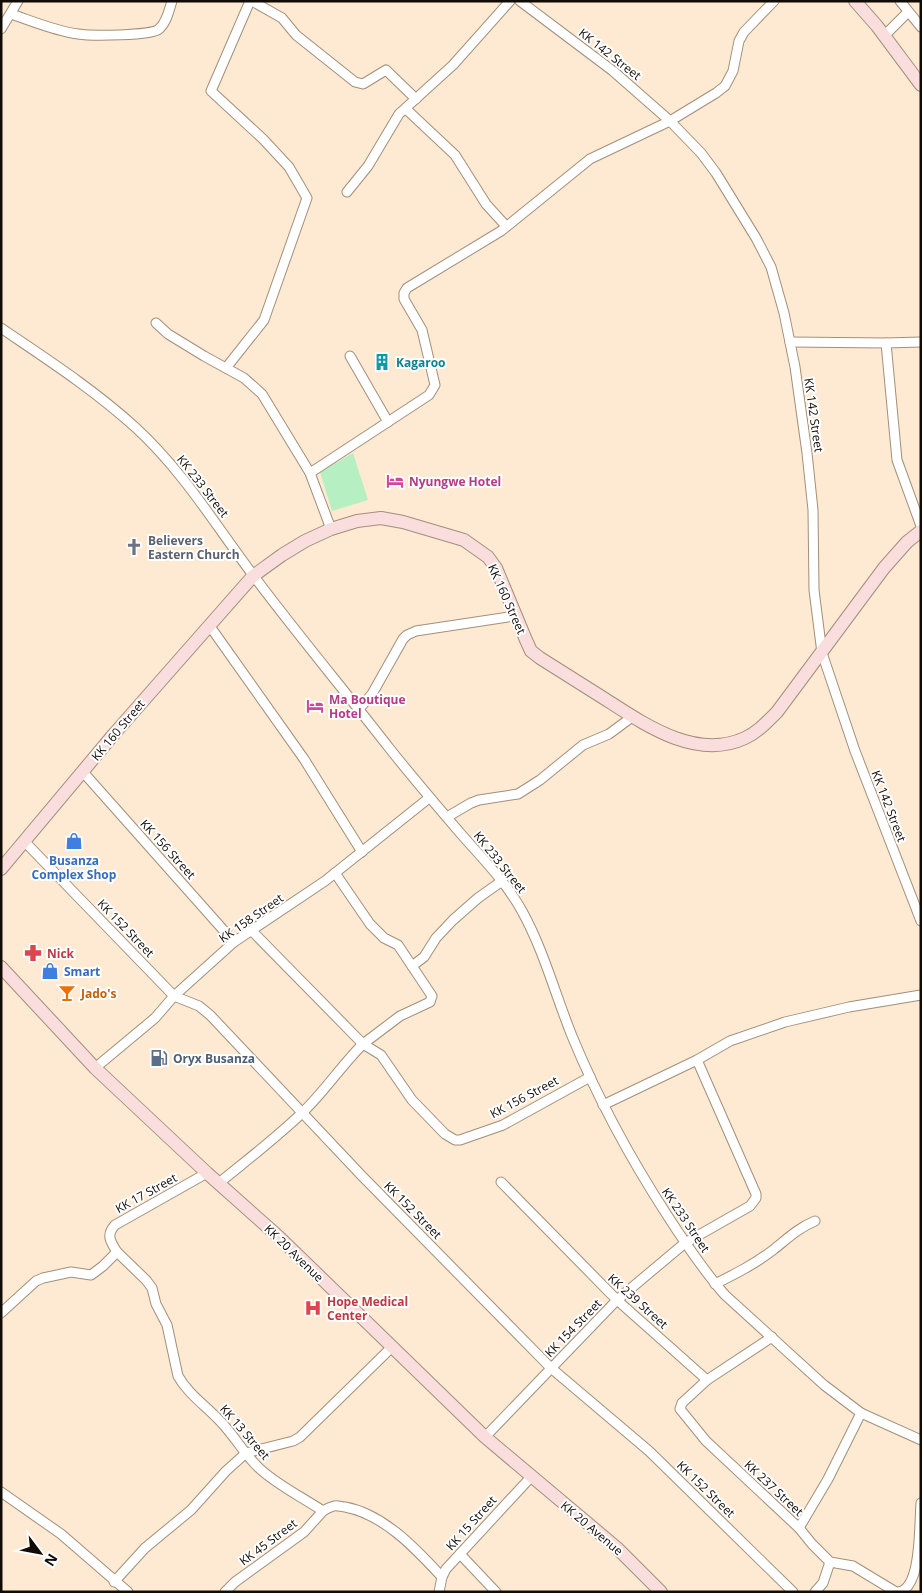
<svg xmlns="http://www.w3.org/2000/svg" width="922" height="1593" font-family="'Open Sans',sans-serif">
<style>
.green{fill:#b6efc2}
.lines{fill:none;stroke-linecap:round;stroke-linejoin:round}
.street-casing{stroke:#a28f7a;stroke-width:11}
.secondary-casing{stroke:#a28f7a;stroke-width:14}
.street{stroke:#fff;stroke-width:9}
.secondary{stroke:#fadede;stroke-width:12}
.labels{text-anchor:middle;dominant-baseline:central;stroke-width:4;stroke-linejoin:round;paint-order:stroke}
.street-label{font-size:12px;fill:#110b05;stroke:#fff}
.culture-label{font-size:12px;font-weight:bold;fill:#0d838f;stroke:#fff;text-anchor:start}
.hotel-label{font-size:12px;font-weight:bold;fill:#b23c85;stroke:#fff;text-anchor:start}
.worship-label{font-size:12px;font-weight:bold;fill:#5b616d;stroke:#fff;text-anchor:start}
.shop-label{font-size:12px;font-weight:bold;fill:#366cbe;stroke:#fff}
.health-label{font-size:12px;font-weight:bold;fill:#be3a42;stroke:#fff;text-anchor:start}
.food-label{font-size:12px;font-weight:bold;fill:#c56008;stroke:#fff;text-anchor:start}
.service-label{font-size:12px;font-weight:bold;fill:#4e5e75;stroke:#fff;text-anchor:start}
</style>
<rect width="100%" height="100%" fill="#fee9d3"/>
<path class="green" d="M 353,453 L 368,500 L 332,511 L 320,472 Z"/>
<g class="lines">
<g class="street-casing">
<g id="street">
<path d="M 252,1 L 282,18 L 296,35 L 355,82 L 363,84 L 386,70 L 416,99"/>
<path d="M 520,1 L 613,71 L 670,121 L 701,153 L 716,173 L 756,238 L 771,267 L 784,313 L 795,367 L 807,453 L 813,510 L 814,590 L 822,653 L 855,751 L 921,921"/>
<path d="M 900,1 L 921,27"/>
<path d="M 11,14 C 32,21 55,31 78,34 C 90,36 152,36 159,29 C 167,22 169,10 172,1"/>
<path d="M 1,29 L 18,1"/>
<path d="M 884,36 L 908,12"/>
<path d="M 406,109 L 455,155 L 486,204 L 506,226"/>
<path d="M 347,192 L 368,166 L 399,114 L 453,65 L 510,1"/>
<path d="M 156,323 L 168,334 L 204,356 L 244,378 L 262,394 L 310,473"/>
<path d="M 1,328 C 48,360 93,389 135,427 C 183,471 214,523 253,575 C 297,634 345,691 390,749 C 413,778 437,806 461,834 C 483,859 506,882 522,911 C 544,951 555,994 572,1036 C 598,1099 630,1158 667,1215 C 685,1243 703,1270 725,1295 L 824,1385 L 861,1413 L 921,1440"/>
<path d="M 790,342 L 886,343 L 897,460 L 921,526"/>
<path d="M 886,343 L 921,342"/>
<path d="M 350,356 L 388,422"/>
<path d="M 226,368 L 264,320 L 307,198 L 289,167 L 263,139 L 211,91 L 250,1"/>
<path d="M 331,529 L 310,473 L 429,395 L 435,385 L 422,330 L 404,299 L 404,293 L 407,288 L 501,231 L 590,159 L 670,121 L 716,93 L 725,86 L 733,71 L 739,41 L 744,32 L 774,1"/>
<path d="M 209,625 L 304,759 L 362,852"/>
<path d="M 359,709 L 372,694 L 403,639 L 407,635 L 416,631 L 515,616"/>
<path d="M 83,772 L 234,942"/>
<path d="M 447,817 L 471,803 L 479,800 L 518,794 L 540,780 L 583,745 L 609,734 L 632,717"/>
<path d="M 24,841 L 174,996 L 199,1006 L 210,1015 L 362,1176 L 551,1368 L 649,1451 L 793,1592"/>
<path d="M 335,873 L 370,924 L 384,938 L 398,945 L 432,996 L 430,1002 L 400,1016 L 363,1044 L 381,1055 L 412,1100 L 445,1134 L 455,1140 L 460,1140 L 503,1125 L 590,1077"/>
<path d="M 412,966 L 424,957 L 436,938 L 453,920 L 478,898 L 502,881"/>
<path d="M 95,1068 L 155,1018 L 174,996 L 234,942 L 325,881 L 429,798"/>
<path d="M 603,1105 L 697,1060 L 730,1041 L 785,1022 L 849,1007 L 921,995"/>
<path d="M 501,1182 L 617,1300 L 707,1380 L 772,1337"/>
<path d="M 219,1183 C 247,1160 276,1138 302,1113 C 324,1092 341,1066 363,1044 L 252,931"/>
<path d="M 117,1252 L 146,1280 L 152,1288 L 156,1304 L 167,1325 L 178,1376 C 188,1394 206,1406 220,1421 C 234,1435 244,1454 259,1468 C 277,1485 302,1497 323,1511 C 326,1509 330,1507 334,1506 C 337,1505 342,1507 345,1507 C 384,1514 417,1550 442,1577"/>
<path d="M 715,1284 C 735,1274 755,1264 773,1250 C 787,1239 798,1228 815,1221"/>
<path d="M 1,1313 L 36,1281 L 43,1278 L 71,1272 L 91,1275 L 103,1266 L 117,1252 C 110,1241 106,1235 115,1225 L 207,1173"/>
<path d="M 707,1380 L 682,1403 L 680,1409 L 706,1441 L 799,1528 L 812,1544 L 830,1562 L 853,1566 L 896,1592"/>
<path d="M 485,1437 L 617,1300 L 685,1243 L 750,1206 L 756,1198 L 756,1194 L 697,1060"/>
<path d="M 1,1492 L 61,1534 L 128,1592"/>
<path d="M 799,1528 L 828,1479 L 861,1413"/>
<path d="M 460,1554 L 496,1592"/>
<path d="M 114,1582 L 145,1548 L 191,1510 L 226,1471 L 246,1453 L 293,1441 L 300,1437 L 392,1347"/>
<path d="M 225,1592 L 235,1582 L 304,1532 L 323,1511"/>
<path d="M 439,1592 L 442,1577 L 446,1569 L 531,1477"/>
<path d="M 815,1592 L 823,1583 L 830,1562"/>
<path d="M 898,1592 C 922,1589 919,1525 921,1503"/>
</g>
</g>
<g class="secondary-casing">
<g id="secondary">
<path d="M 855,1 L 877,26 L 921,85"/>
<path d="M 1,869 L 114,734 L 253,576 L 282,555 L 305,541 L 331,529 L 357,521 L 381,518 L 403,522 L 464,540 L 488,557 L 496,568 L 526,640 L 531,651 L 540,658 C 562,672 583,685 605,699 C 644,724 696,761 745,738 C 758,732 767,722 777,712 L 884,568 L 907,542 L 921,531"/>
<path d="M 1,967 L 95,1068 L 207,1173 L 280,1238 L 485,1437 L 617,1548 L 661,1592"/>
</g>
</g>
<use href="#street" class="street"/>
<use href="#secondary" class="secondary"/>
</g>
<defs>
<g id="building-bare" transform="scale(1.35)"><path d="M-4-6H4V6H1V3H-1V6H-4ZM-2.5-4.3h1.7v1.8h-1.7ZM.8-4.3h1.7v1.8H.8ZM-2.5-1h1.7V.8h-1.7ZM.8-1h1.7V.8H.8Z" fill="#0f9aa8" stroke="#fff" stroke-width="2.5" paint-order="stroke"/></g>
<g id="hotel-bare" transform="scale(1.35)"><path d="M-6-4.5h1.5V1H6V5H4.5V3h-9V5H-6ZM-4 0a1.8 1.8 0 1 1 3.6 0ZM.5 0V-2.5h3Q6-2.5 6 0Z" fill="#d1479c" stroke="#fff" stroke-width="2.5" paint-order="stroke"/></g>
<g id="church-bare" transform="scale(1.35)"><path d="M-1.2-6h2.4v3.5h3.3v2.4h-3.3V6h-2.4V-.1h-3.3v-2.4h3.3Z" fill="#6b7280" stroke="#fff" stroke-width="2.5" paint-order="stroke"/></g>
<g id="shop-bare" transform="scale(1.35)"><path d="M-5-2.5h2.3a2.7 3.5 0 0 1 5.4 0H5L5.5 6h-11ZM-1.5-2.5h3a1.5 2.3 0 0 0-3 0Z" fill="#3f7fe0" stroke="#fff" stroke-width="2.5" paint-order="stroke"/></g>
<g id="pharmacy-bare" transform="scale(1.35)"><path d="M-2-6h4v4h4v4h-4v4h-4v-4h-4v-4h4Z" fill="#e0444e" stroke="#fff" stroke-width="2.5" paint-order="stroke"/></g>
<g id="bar-bare" transform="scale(1.35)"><path d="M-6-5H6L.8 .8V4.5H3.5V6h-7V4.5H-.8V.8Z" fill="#e8710a" stroke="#fff" stroke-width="2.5" paint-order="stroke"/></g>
<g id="fuel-bare" transform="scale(1.35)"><path d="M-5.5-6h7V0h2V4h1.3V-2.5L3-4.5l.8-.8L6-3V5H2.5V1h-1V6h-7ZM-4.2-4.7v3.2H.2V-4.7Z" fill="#5c6f8a" stroke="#fff" stroke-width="2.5" paint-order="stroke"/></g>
<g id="hospital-bare" transform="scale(1.35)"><path d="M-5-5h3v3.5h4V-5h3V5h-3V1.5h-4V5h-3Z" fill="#e0444e" stroke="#fff" stroke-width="2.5" paint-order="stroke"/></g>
</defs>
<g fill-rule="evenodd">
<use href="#building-bare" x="382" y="362"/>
<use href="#hotel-bare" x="395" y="481"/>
<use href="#church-bare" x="134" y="547"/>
<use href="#hotel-bare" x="315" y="706"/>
<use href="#shop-bare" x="74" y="841"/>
<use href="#pharmacy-bare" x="33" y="953"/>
<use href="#shop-bare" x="50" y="971"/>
<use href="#bar-bare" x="67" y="993"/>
<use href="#fuel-bare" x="159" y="1058"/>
<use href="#hospital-bare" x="313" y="1308"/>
</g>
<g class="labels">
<g class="street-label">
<text transform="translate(610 54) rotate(38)">KK 142 Street</text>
<text transform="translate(814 415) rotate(82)">KK 142 Street</text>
<text transform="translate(203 486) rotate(52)">KK 233 Street</text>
<text transform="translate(507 599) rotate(66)">KK 160 Street</text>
<text transform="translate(118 730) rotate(-50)">KK 160 Street</text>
<text transform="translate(889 806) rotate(69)">KK 142 Street</text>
<text transform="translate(168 849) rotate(48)">KK 156 Street</text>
<text transform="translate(500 862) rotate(51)">KK 233 Street</text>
<text transform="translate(251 918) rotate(-35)">KK 158 Street</text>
<text transform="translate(126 928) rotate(46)">KK 152 Street</text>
<text transform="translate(524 1097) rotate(-28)">KK 156 Street</text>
<text transform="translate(146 1193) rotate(-29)">KK 17 Street</text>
<text transform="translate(413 1210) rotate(45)">KK 152 Street</text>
<text transform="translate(686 1220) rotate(56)">KK 233 Street</text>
<text transform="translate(294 1253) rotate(44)">KK 20 Avenue</text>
<text transform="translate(638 1301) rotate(42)">KK 239 Street</text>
<text transform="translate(573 1328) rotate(-46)">KK 154 Street</text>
<text transform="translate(245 1432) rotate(49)">KK 13 Street</text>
<text transform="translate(774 1488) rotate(43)">KK 237 Street</text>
<text transform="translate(706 1489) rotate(44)">KK 152 Street</text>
<text transform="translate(471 1523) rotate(-48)">KK 15 Street</text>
<text transform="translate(592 1528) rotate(40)">KK 20 Avenue</text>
<text transform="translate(268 1542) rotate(-37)">KK 45 Street</text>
</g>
<g class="culture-label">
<text x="396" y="362">Kagaroo</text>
</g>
<g class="hotel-label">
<text x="409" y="481">Nyungwe Hotel</text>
<text x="329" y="699">Ma Boutique<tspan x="329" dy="14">Hotel</tspan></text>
</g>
<g class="worship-label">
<text x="148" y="540">Believers<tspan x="148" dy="14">Eastern Church</tspan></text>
</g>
<g class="shop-label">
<text x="74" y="860">Busanza<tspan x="74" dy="14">Complex Shop</tspan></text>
<text x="64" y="971" text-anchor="start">Smart</text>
</g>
<g class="health-label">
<text x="47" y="953">Nick</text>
<text x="327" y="1301">Hope Medical<tspan x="327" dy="14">Center</tspan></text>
</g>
<g class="food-label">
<text x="81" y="993">Jado's</text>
</g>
<g class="service-label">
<text x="173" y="1058">Oryx Busanza</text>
</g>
</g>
<rect width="922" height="1593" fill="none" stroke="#110b05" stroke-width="5"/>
<g transform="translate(40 1553) rotate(122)" stroke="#ffffff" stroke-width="4" paint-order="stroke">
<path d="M0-4L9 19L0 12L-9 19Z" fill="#110b05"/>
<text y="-8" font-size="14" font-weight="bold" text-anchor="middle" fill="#110b05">N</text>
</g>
</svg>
